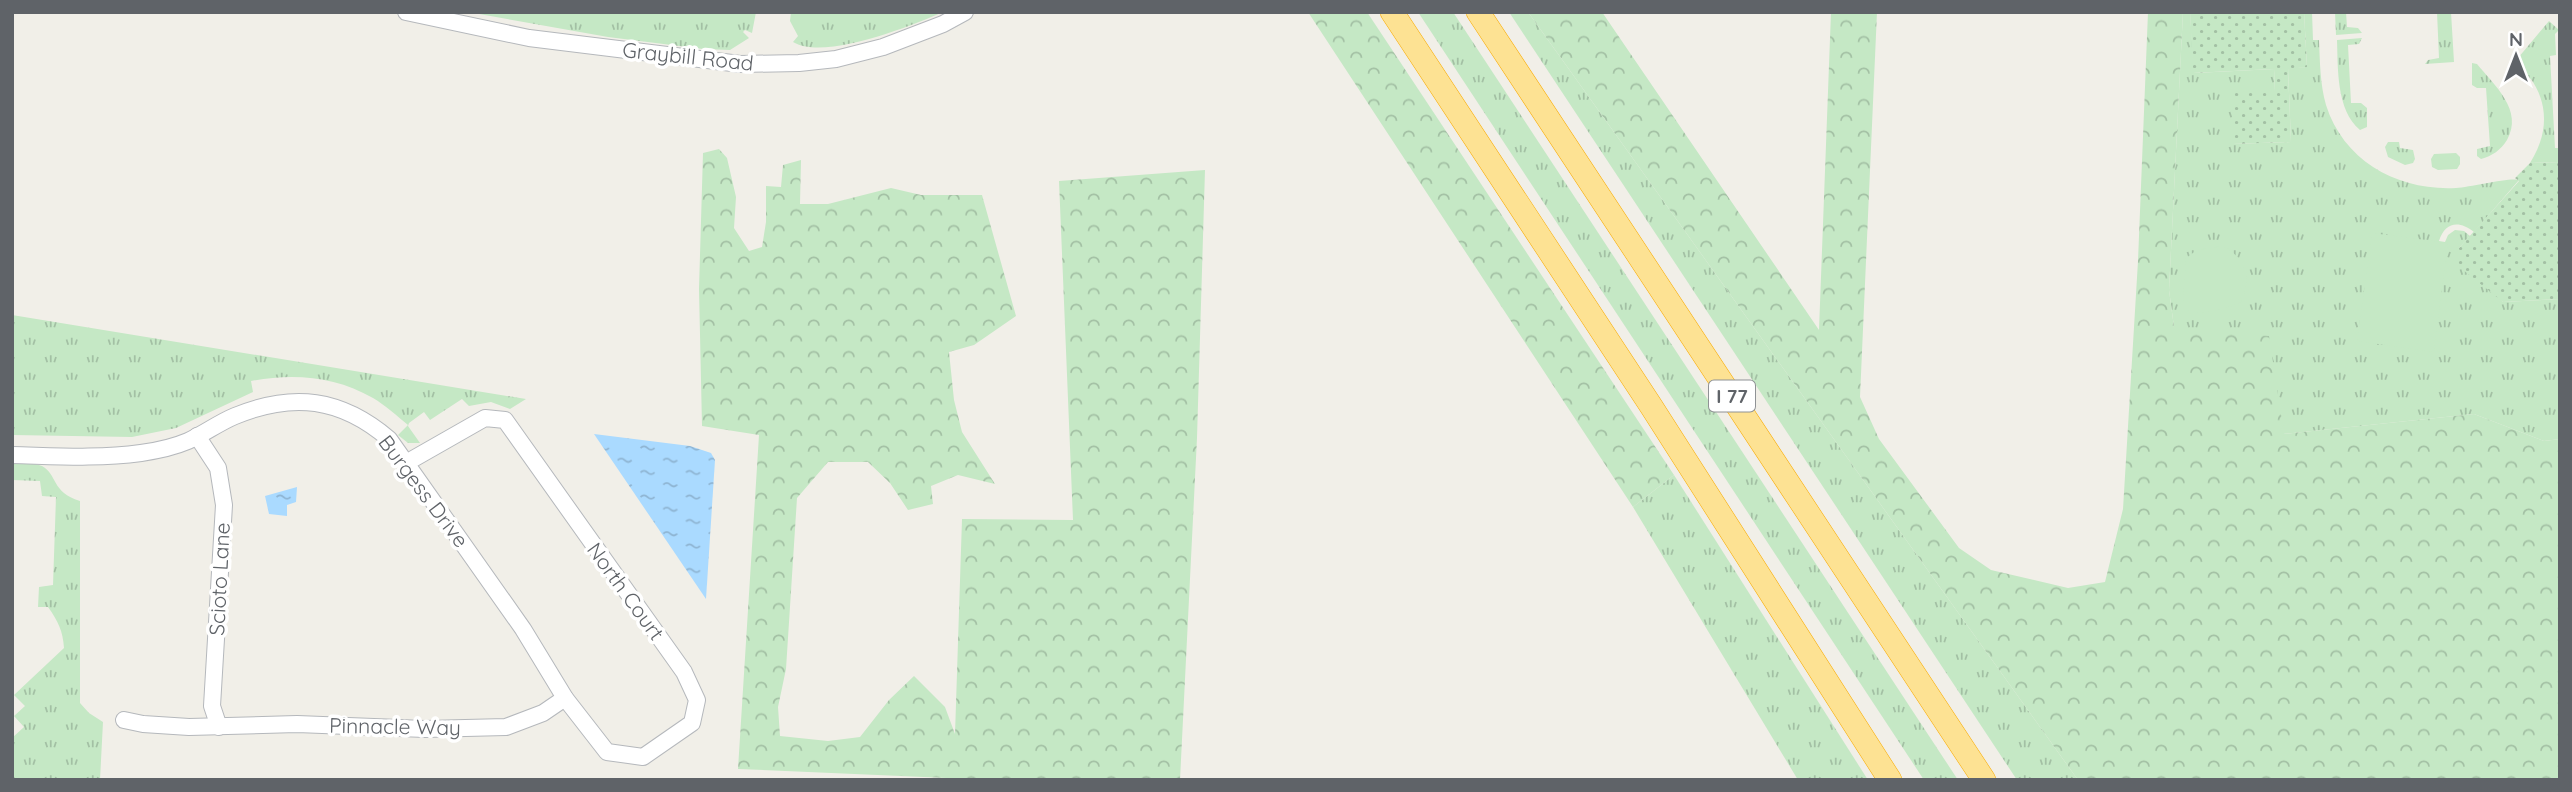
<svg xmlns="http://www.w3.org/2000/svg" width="2572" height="792" font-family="Quicksand,sans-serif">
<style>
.grass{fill:url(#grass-tufts)}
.forest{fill:url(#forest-crowns)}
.park{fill:url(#park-dots)}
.pitch{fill:#c5e8c5}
.water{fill:url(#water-ripples)}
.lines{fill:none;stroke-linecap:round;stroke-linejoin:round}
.minor-casing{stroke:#b5b8bc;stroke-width:18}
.highway-casing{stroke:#f9ab00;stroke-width:24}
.minor{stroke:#fff;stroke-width:16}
.highway{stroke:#fde293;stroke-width:23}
.labels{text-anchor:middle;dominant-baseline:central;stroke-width:7;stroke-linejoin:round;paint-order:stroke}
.shield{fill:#fff;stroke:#8f9295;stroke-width:2}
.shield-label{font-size:19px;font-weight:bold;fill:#5f6368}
.street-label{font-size:21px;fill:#5f6368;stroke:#fff}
</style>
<defs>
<pattern id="grass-tufts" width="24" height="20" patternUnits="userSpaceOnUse" patternTransform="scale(1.75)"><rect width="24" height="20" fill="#c5e8c5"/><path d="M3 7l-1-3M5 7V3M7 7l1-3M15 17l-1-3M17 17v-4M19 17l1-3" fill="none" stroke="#a3c0a4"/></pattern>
<pattern id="forest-crowns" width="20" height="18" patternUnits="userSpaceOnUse" patternTransform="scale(1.75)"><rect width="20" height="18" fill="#c5e8c5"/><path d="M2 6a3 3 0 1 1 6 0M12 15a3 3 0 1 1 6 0" fill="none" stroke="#a3c0a4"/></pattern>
<pattern id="park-dots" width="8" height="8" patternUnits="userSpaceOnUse" patternTransform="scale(1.75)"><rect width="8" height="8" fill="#c5e8c5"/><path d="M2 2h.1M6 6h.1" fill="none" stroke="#a3c0a4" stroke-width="1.8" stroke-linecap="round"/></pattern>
<pattern id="water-ripples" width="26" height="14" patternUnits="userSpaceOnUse" patternTransform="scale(1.75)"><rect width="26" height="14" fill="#aadaff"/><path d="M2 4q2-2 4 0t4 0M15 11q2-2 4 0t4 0" fill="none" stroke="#8eb4d2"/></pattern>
</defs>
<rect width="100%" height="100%" fill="#f1efe8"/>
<g class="grass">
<path d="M 468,12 L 756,12 L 752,33 L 745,30 L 743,32 L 749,38 L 730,50 L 703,49 L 608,37 Z"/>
<path d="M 791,12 L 943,12 C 911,26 824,61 793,42 L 798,36 L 790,21 Z"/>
<path d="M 1418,12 L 1453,12 L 1958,780 L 1924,780 Z"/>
<path d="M 1509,12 L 1528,12 L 2078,780 L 2017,780 Z"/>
<path d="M 2183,12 L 2190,12 L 2194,73 L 2274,69 L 2275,91 L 2233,144 L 2291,142 L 2288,68 L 2307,67 L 2304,12 L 2312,12 L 2313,40 L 2319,40 C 2320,62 2320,84 2326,105 C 2344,162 2399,191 2456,188 C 2471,187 2510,177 2519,180 L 2474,232 C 2459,220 2445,222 2439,241 L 2445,242 L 2448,235 L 2455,230 L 2464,231 L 2470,236 L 2459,248 L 2503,302 L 2560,299 L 2560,439 L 2544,441 L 2474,414 L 2283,434 L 2174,327 L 2169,290 Z"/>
<path d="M 2335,12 L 2346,12 L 2347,27 L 2358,28 L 2362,33 L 2336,35 Z"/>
<path d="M 2437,12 L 2451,12 L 2454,62 L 2425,64 L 2428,60 L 2439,58 Z"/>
<path d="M 2549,21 L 2559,30 L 2555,34 L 2556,55 L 2550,56 L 2555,148 L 2560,148 L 2560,162 L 2530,163 C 2546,138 2550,109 2533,82 C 2527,74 2520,67 2518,58 Z"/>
<path d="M 2362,38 L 2359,44 L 2348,45 L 2351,103 L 2361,103 L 2367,108 L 2367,127 L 2360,130 C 2336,110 2338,68 2337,40 Z"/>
<path d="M 2472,63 L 2477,64 C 2494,85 2524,110 2507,140 C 2501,150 2492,156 2481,159 L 2477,156 L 2477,149 L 2490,146 L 2486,88 L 2477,88 L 2472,85 Z"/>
<path d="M 2388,142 L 2399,142 L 2400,148 L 2413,150 L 2415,159 L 2413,163 L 2405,165 L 2388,157 L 2385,147 Z"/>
<path d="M 2456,153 L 2460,157 L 2460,164 L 2457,169 L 2438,170 L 2432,167 L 2431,159 L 2434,154 Z"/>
<path d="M 12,315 L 526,399 L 510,409 L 491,402 L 469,406 L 462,399 L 430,420 L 424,412 L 409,423 L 408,426 L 420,443 L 408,443 L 398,435 L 408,425 C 397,416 385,405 373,398 C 335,376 293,373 251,381 L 253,392 L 176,428 L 132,437 L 12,435 Z"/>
<path d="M 12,463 C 22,463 33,462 42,466 C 58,475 51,492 80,501 L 80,703 L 89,713 L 103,722 L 100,780 L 12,780 L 12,738 L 24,727 L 14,716 L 25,706 L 14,695 L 64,648 C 63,631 58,621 48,607 L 38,607 L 39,587 L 53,585 L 56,497 L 42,496 L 40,481 L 12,480 Z"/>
<path d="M 1674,475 L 1868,780 L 1798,780 L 1633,507 Z"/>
</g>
<g class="forest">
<path d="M 1308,12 L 1367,12 L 1674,475 L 1633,507 Z"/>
<path d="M 1528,12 L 1602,12 L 1819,330 L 1831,12 L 1877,12 L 1860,397 L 1879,439 L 1959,548 L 1991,570 L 2068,588 L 2105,582 L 2123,509 L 2138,261 L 2148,12 L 2183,12 L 2169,290 L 2174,327 L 2269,336 L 2284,434 L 2474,414 L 2544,441 L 2560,439 L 2560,780 L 2078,780 Z"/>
<path d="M 719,149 L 727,158 L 736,197 L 734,228 L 749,251 L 762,247 L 766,222 L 766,186 L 781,187 L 783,165 L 801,160 L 800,204 L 828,204 L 891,188 L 921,195 L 982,195 L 1016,316 L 974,345 L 949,352 L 954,400 L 962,432 L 995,484 L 958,475 L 931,486 L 933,504 L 908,510 L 890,483 L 868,462 L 828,462 L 797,498 L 786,669 L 778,707 L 780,736 L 828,741 L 860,737 L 889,700 L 914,676 L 945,707 L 955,734 L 962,519 L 1073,520 L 1059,181 L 1205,170 L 1197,438 L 1180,780 L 993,780 L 738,769 L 759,435 L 702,426 L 699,289 L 703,153 Z"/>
</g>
<g class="park">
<path d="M 2190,12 L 2304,12 L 2307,67 L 2288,69 L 2291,142 L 2233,144 L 2232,93 L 2275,91 L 2274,69 L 2193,73 Z"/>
<path d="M 2560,162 L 2560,299 L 2503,302 L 2457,265 L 2459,248 L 2519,181 L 2515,178 L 2530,163 Z"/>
</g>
<g class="pitch">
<path d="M 2372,233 L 2448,243 L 2434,352 L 2357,341 Z"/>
<path d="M 2223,246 C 2246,258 2252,279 2241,302 C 2226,309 2204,316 2188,310 L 2183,303 L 2186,258 L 2197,250 Z"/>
</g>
<g class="water">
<path d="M 594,434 L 690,446 L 711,453 L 715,460 L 706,599 Z"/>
<path d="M 297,487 L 296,502 L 287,505 L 287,516 L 269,514 L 265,496 Z"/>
</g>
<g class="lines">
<g class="minor-casing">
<g id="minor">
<path d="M 406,12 L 529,38 L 740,64 L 799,63 L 836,59 L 883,47 L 943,24 L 965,12"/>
<path d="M 197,436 L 218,468 L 224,505 L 212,706 L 219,727"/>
<path d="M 12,455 C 55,456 98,459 141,453 C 155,451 174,447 188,441 C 204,434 218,423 235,416 C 293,392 341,398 389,439 L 523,629 L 565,698 L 607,752 L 643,757 L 692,723 L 697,700 L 684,672 L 505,420 L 485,418 L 406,463"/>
<path d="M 124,720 L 143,724 L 189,727 L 297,724 L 425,729 L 506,727 L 543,713 L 565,698"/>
</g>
</g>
<g class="highway-casing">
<g id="highway">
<path d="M 1392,12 L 1651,406 L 1890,780"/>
<path d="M 1478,12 L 1984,780"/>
</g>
</g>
<use href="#minor" class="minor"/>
<use href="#highway" class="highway"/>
</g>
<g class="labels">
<rect class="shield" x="1709" y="380.5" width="46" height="31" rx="5"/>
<g class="shield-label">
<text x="1732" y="396">I 77</text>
</g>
<g class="street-label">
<text transform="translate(688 56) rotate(6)">Graybill Road</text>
<text transform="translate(424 491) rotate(53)">Burgess Drive</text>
<text transform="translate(219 579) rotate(-87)">Scioto Lane</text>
<text transform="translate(626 591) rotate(54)">North Court</text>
<text transform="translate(395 726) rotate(1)">Pinnacle Way</text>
</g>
</g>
<rect width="2572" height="792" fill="none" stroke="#5f6368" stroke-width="28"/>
<g transform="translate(2516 56)" stroke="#ffffff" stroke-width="5" paint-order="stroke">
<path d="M0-5L12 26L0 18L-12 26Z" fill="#5f6368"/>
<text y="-10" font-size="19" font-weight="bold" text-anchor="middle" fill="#5f6368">N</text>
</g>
</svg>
